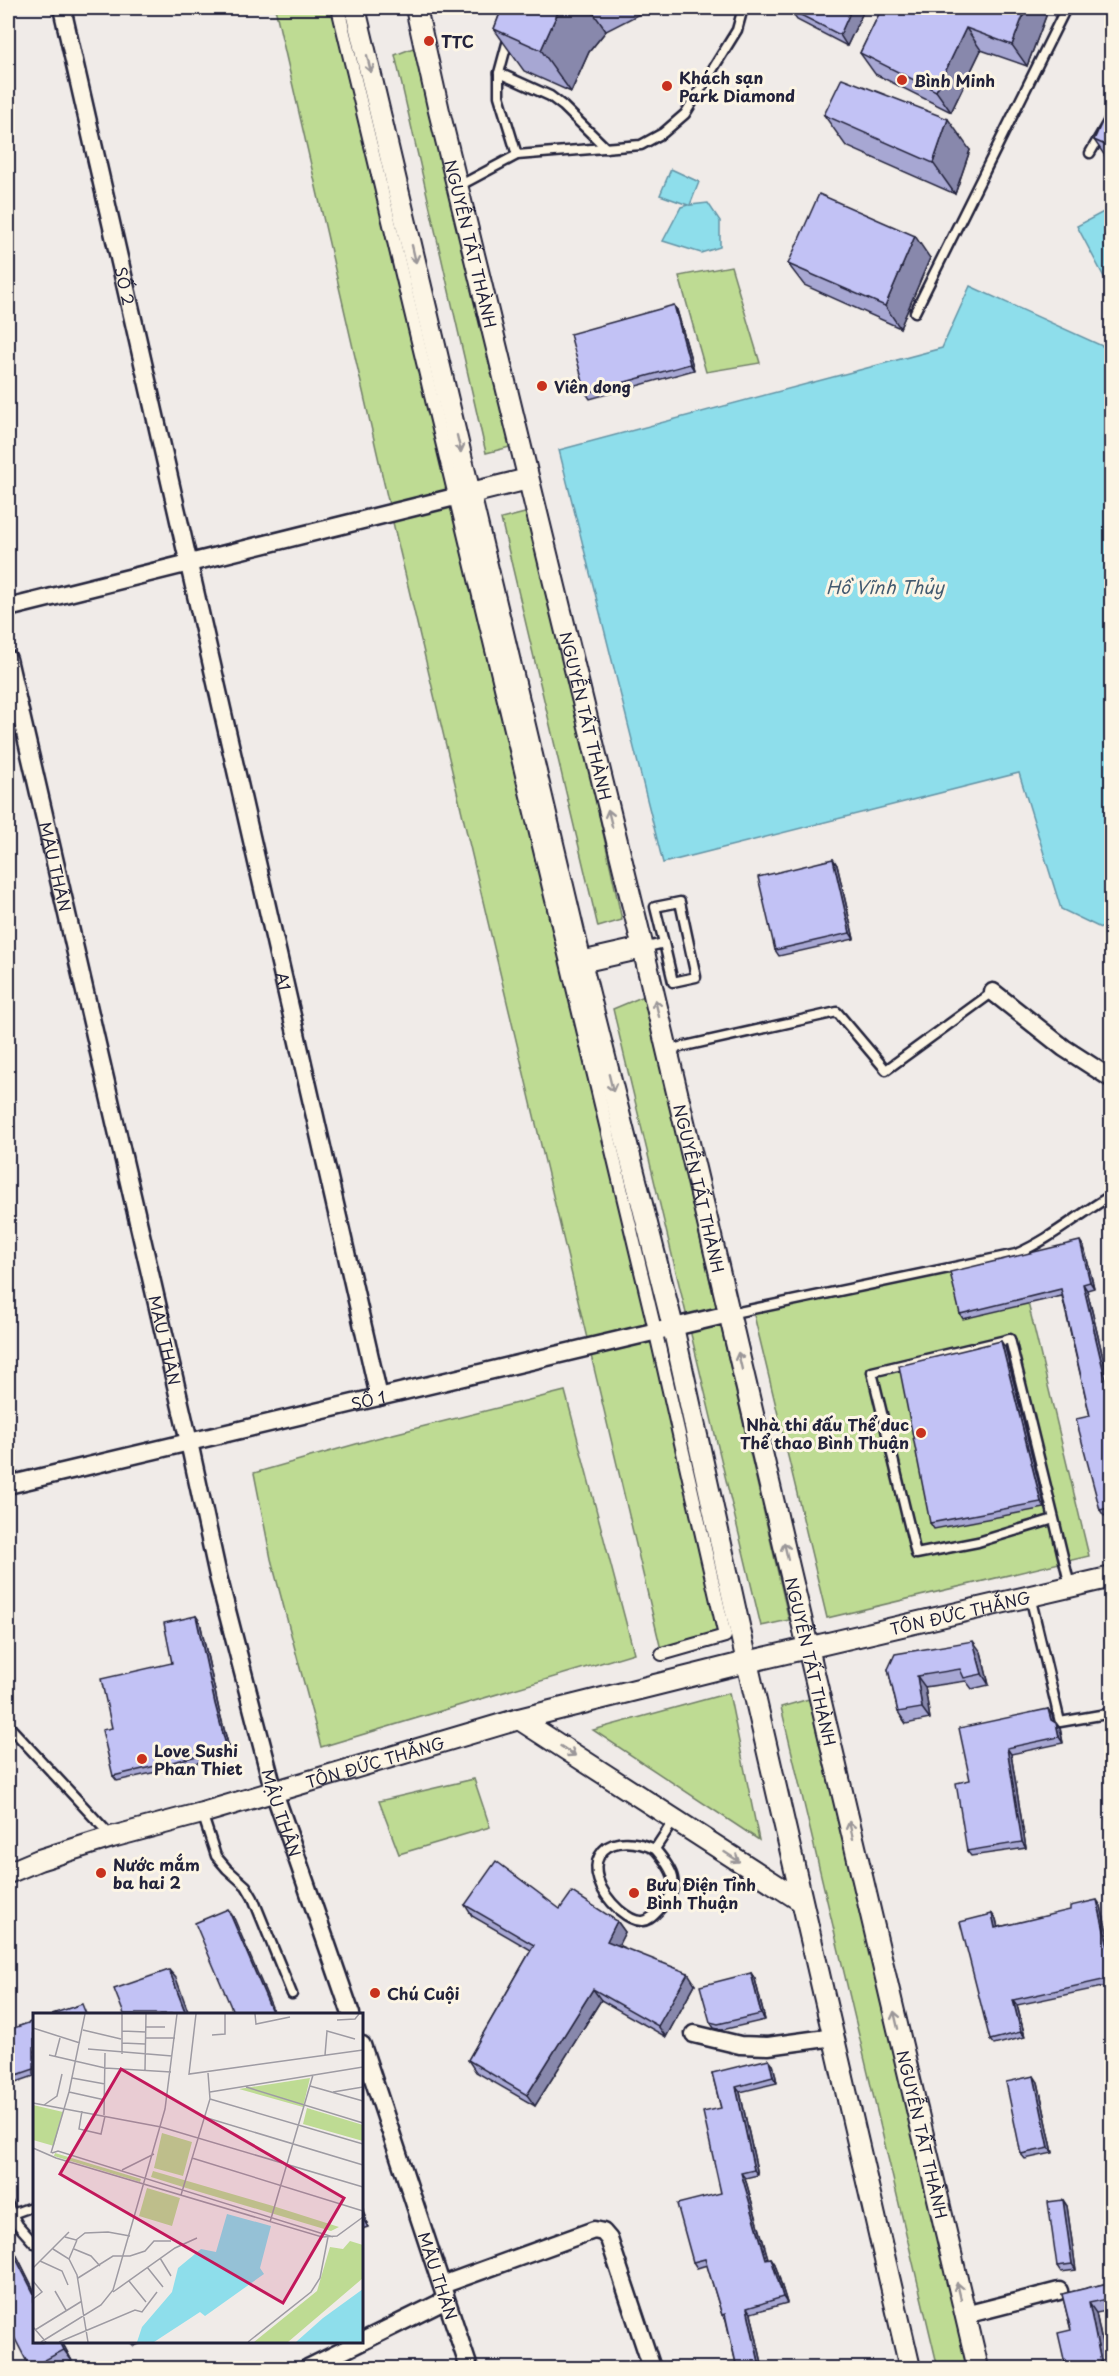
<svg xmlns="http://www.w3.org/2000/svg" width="1119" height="2376" font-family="'Playpen Sans',sans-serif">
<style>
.green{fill:#bedb93;stroke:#707e67;stroke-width:1.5}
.water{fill:#8edeeb;stroke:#6393a5;stroke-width:1.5}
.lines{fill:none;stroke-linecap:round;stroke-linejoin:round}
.service-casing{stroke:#22223b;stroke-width:13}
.pedestrian-casing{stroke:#22223b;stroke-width:16}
.minor-casing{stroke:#22223b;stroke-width:21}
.tertiary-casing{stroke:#22223b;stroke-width:24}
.service{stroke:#fcf5e5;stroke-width:8}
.pedestrian{stroke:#fcf5e5;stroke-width:12}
.minor{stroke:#fcf5e5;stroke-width:16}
.tertiary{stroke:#fcf5e5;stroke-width:20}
.wall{fill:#a7a7d3;stroke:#22223b;stroke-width:1.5}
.shaded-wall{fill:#8888ac;stroke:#22223b;stroke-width:1.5}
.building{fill:#c2c2f5;stroke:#22223b;stroke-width:1.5}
.oneway{stroke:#9a9698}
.poi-dot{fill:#c8321e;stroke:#fcf5e5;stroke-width:2}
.labels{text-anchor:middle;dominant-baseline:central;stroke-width:6;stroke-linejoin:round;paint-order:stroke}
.poi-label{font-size:16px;font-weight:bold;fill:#22223b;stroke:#fcf5e5;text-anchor:start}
.street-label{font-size:16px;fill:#22223b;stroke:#fcf5e5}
.water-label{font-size:18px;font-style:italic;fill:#425a70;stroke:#fcf5e5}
.inset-road{fill:none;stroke:#9e9ba3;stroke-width:1.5}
.view{fill:#c2185b;fill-opacity:0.15;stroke:#c2185b;stroke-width:3}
.inset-edge{fill:none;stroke:#22223b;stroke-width:3}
</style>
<rect width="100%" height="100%" fill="#f0ebe8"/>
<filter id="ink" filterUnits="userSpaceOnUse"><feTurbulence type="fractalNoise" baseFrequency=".0167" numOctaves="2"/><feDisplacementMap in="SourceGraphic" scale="12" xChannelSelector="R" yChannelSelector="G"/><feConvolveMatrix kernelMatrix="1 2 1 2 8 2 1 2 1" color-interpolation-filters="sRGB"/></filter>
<g filter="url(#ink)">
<g class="green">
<path d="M 275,8 L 338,8 L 725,1636 L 662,1654 L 395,531 Z"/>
<path d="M 421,45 L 514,446 L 486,453 L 395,55 Z"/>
<path d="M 731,266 L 760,363 L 706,372 L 679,276 Z"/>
<path d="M 533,511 L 622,920 L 598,927 L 501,519 Z"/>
<path d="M 644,996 L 789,1620 L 761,1626 L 613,1009 Z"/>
<path d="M 1015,1249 L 1089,1556 L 827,1618 L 753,1311 Z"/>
<path d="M 565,1391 L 634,1653 L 321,1747 L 271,1559 L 254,1473 L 377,1438 Z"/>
<path d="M 729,1693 L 759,1840 L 593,1730 Z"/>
<path d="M 809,1699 L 969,2368 L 938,2368 L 781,1707 Z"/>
<path d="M 474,1779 L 490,1827 L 399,1854 L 379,1801 Z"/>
</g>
<g class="water">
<path d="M 671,169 L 699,182 L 690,205 L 708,203 L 720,221 L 720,247 L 701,253 L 663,241 L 681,207 L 688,205 L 660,195 Z"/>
<path d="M 1111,208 L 1111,273 L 1104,277 L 1077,226 Z"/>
<path d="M 970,286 L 1111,350 L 1111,933 L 1061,909 L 1019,773 L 663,863 L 559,450 L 942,348 Z"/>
</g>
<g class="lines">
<g class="service-casing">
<g id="service">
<path d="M 509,36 L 499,73 L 499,96 L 517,155"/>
<path d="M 499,73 L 550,96 L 563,106 L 606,148"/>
<path d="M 1090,153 L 1112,115"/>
<path d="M 457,187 L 517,155 L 641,145 L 663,133 L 685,114 L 737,30 L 743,8"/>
<path d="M 915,312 L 1066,8"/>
<path d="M 643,948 L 664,943 L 673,982 L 696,977 L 680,902 L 655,907 L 664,943"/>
<path d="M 667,1050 L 837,1012 L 886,1070 L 993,992"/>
<path d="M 729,1314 L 1016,1254 C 1051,1239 1079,1214 1112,1195"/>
<path d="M 1054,1519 L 978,1542 L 916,1554 L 872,1372 L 1010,1339 L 1054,1519 L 1070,1586"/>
<path d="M 1030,1596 L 1060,1722 L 1112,1713"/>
<path d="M 8,1725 L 112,1837"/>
<path d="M 202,1813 L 216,1856 L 227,1869 L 246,1886 L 253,1898 L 292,1994"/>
<path d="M 655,1849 C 598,1825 576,1870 619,1910 C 625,1915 634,1922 643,1921 C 651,1920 656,1913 661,1908 C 683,1885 673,1870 655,1849 L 674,1820"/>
<path d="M 8,2205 L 12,2214 L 34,2206"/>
<path d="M 12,2214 L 18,2225 L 34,2243"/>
</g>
</g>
<g class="pedestrian-casing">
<path id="pedestrian" d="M 338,8 L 657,1338 L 725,1636 L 662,1654"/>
</g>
<g class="minor-casing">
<g id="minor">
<path id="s1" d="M 62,8 L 379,1397"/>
<path d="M 8,608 L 471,493"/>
<path id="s2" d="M 8,659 L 189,1442 L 218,1576 L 274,1792 L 351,2014"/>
<path d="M 993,992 L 1064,1048 L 1112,1079"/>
<path id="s3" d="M 8,1485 L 729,1314"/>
<path d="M 694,2034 L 740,2045 L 768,2046 L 834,2037"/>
<path id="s4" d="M 362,2045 L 469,2368"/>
<path d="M 442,2285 L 594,2230 L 603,2232 L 609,2239 L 652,2368"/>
<path d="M 965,2315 L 1059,2291"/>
<path d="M 308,2368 L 446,2300"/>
</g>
</g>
<g class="tertiary-casing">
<g id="tertiary">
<path d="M 355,8 L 581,962 L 673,1327 L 747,1662 L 910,2368"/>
<path id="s5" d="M 416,8 L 439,111 L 643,948 L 978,2368"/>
<path d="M 471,493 L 528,479"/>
<path d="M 581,962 L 643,948"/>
<path d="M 519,1719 L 801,1901"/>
<path id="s6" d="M 8,1873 L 39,1860 L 112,1837 L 202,1813 L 519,1719 L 747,1662 L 1112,1577"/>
</g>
</g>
<use href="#service" class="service"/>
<use href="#pedestrian" class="pedestrian"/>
<use href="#minor" class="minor"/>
<use href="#tertiary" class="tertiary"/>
</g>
<g class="wall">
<path d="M 502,8 L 651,8 L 606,31 L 589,52 L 571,92 L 524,71 L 494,29 Z"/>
<path d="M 865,8 L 847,46 L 797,20 L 789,9 Z"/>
<path d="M 882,8 L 1046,16 L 1027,66 L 981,50 L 951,112 L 875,74 L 860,53 Z"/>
<path d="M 1112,100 L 1112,166 L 1094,140 Z"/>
<path d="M 824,115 L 970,150 L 955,194 L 846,146 Z"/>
<path d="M 930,258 L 900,328 L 804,285 L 788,264 Z"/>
<path d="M 677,310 L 694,370 L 590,399 L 586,393 Z"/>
<path d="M 833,859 L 837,865 L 854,939 L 779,956 L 775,950 Z"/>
<path d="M 1084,1247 L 1094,1288 L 1087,1290 L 1112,1395 L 1112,1514 L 1104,1516 L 1100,1510 L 1090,1416 L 1062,1296 L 963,1319 L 960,1314 Z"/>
<path d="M 1005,1347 L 1045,1508 L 934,1529 L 930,1523 Z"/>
<path d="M 196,1616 L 200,1622 L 219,1710 L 231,1755 L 117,1781 L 113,1776 L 112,1728 L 172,1663 Z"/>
<path d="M 981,1652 L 989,1685 L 972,1689 L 966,1681 L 925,1687 L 930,1719 L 906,1724 L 898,1712 L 888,1669 Z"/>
<path d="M 1048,1709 L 1052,1715 L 1054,1721 L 1056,1723 L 1060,1728 L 1063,1743 L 1011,1754 L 1026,1848 L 971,1856 L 967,1851 L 970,1780 Z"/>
<path d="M 465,1905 L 560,1909 L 617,1921 L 625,1932 L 618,1945 L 695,1984 L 666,2037 L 601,2000 L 535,2106 L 476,2072 L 468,2060 L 531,1950 L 472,1916 Z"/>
<path d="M 1101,1906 L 1112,1954 L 1112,1985 L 1017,2005 L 1025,2037 L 994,2045 L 990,2040 L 992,1914 L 996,1919 L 998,1927 Z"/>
<path d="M 751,1973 L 755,1979 L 765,2020 L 722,2030 L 714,2028 L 710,2022 Z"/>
<path d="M 34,2021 L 34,2076 L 8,2085 L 8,2030 Z"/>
<path d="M 773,2064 L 777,2083 L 740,2092 L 758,2175 L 745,2178 L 768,2259 L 771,2258 L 775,2264 L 787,2303 L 751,2313 L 763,2368 L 737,2368 L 726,2320 L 722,2315 L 707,2265 L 697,2268 L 693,2262 L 721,2193 L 721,2108 L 712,2073 Z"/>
<path d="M 1038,2082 L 1053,2153 L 1025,2159 L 1021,2154 Z"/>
<path d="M 1063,2200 L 1067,2206 L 1076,2270 L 1061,2272 L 1057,2266 Z"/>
<path d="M 362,2207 L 368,2227 L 362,2229 Z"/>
<path d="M 16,2254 L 34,2290 L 34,2342 L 62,2342 L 72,2361 L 58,2368 L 30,2368 Z"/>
<path d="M 1112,2282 L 1112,2310 L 1096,2313 L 1107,2366 L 1112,2368 L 1066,2368 L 1071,2330 L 1062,2294 Z"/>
<path d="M 130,2342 L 145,2342 L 134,2346 Z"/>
</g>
<g class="shaded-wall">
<path d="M 561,8 L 590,8 L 606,31 L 589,52 L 571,92 L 541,50 L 559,10 Z"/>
<path d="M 852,8 L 865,8 L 847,46 L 840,35 Z"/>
<path d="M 1026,8 L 1040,8 L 1046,16 L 1027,66 L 1012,45 Z"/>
<path d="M 966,28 L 981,50 L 951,112 L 936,91 Z"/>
<path d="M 948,119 L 970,150 L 955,194 L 933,163 Z"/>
<path d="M 915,236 L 930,258 L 900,328 L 885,306 Z"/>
<path d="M 674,305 L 677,310 L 694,370 L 690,364 Z"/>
<path d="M 833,859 L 837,865 L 854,939 L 850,933 Z"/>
<path d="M 1080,1241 L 1084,1247 L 1094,1288 L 1090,1282 Z"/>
<path d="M 1083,1284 L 1087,1290 L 1112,1395 L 1112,1407 Z"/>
<path d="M 1001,1341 L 1005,1347 L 1045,1508 L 1041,1502 Z"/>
<path d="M 196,1616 L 200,1622 L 219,1710 L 231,1755 L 227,1749 L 215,1704 Z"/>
<path d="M 973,1641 L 981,1652 L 989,1685 L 982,1674 Z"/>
<path d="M 917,1676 L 925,1687 L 930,1719 L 922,1708 Z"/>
<path d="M 1048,1709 L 1052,1715 L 1055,1726 L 1051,1720 Z"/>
<path d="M 1056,1723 L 1060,1728 L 1063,1743 L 1059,1737 Z"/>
<path d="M 1007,1748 L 1011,1754 L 1026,1848 L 1022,1842 Z"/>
<path d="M 1097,1900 L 1101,1906 L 1112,1954 L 1112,1965 Z"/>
<path d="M 228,1909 L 234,1918 L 275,2014 L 273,2014 Z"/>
<path d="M 992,1914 L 996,1919 L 999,1933 L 995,1928 Z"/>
<path d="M 617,1921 L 625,1932 L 615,1952 L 607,1941 Z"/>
<path d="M 169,1970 L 176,1978 L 189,2014 L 186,2014 Z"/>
<path d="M 688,1973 L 695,1984 L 666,2037 L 658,2026 Z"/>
<path d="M 751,1973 L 755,1979 L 765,2020 L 761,2014 Z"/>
<path d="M 593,1989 L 601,2000 L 535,2106 L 527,2095 Z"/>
<path d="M 1013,2000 L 1017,2005 L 1025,2037 L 1021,2032 Z"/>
<path d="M 769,2059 L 773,2064 L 777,2083 L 773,2077 Z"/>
<path d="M 1034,2076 L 1038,2082 L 1053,2153 L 1049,2148 Z"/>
<path d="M 736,2087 L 740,2092 L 758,2175 L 754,2170 Z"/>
<path d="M 741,2173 L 745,2178 L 770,2265 L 766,2259 Z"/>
<path d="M 1063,2200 L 1067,2206 L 1076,2270 L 1072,2264 Z"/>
<path d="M 362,2207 L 368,2227 L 364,2221 L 362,2214 Z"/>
<path d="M 8,2243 L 16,2254 L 34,2290 L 34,2294 Z"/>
<path d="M 771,2258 L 775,2264 L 787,2303 L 783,2297 Z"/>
<path d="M 1089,2303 L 1096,2313 L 1107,2368 L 1102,2367 Z"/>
<path d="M 747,2308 L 751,2313 L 763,2368 L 761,2368 L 760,2367 Z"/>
<path d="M 60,2342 L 62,2342 L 72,2361 L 64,2350 Z"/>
</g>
<g class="building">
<path d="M 502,8 L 561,8 L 559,10 L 541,50 L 494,29 Z"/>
<path d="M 790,8 L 852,8 L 840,35 L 789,9 Z"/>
<path d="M 882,8 L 1026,8 L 1012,45 L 966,28 L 936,91 L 860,53 Z"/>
<path d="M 842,78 L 948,119 L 933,163 L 824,115 Z"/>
<path d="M 1112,100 L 1112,148 L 1094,140 Z"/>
<path d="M 819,194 L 915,236 L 885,306 L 788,264 Z"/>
<path d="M 674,305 L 690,364 L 586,393 L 570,334 Z"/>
<path d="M 833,859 L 850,933 L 775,950 L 758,877 Z"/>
<path d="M 1080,1241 L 1090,1282 L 1083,1284 L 1112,1407 L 1112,1507 L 1100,1510 L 1076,1419 L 1090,1416 L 1061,1289 L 960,1314 L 950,1272 Z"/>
<path d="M 1001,1341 L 1041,1502 L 930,1523 L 899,1366 Z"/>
<path d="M 196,1616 L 215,1704 L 227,1749 L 113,1776 L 102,1730 L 112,1728 L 101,1679 L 172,1663 L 164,1623 Z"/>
<path d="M 973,1641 L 982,1674 L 964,1678 L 960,1669 L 917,1676 L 922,1708 L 898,1712 L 888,1669 L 895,1654 Z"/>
<path d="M 1048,1709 L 1051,1720 L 1056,1723 L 1059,1737 L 1007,1748 L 1022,1842 L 967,1851 L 956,1783 L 970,1780 L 959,1728 Z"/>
<path d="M 496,1861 L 560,1909 L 572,1892 L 617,1921 L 607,1941 L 688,1973 L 658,2026 L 593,1989 L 527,2095 L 468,2060 L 534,1945 L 465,1905 Z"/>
<path d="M 1097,1900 L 1112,1965 L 1112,1978 L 1013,2000 L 1021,2032 L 990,2040 L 960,1922 L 992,1914 L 995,1928 L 1070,1910 L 1070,1906 Z"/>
<path d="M 228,1909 L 273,2014 L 234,2014 L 195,1923 Z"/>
<path d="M 169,1970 L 186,2014 L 124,2014 L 114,1989 Z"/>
<path d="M 751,1973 L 761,2014 L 718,2024 L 710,2022 L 700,1986 Z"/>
<path d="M 82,2004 L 86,2014 L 52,2014 Z"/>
<path d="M 34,2021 L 34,2069 L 8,2078 L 8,2030 Z"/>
<path d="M 769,2059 L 773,2077 L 736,2087 L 754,2170 L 741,2173 L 766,2259 L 771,2258 L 783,2297 L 747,2308 L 760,2367 L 755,2368 L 737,2368 L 725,2314 L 722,2315 L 705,2259 L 693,2262 L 677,2204 L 721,2193 L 703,2112 L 721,2108 L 712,2073 Z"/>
<path d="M 1034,2076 L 1049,2148 L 1021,2154 L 1006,2082 Z"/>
<path d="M 1063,2200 L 1072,2264 L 1057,2266 L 1048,2202 Z"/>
<path d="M 8,2243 L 34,2294 L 34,2342 L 60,2342 L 64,2350 L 30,2368 L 8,2325 Z"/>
<path d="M 1112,2282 L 1112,2298 L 1089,2303 L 1102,2367 L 1112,2365 L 1112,2368 L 1066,2368 L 1058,2333 L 1071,2330 L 1062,2294 Z"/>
</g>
<defs><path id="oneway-shaft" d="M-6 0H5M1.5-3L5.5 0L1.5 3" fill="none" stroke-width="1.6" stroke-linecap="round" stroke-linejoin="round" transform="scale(1.5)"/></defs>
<g class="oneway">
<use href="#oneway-shaft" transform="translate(369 64) rotate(77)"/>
<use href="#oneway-shaft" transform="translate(414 254) rotate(77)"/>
<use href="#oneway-shaft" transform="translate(459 444) rotate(77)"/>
<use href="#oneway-shaft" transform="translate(610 818) rotate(-104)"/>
<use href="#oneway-shaft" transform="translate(657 1008) rotate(-103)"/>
<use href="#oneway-shaft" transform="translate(611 1083) rotate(76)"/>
<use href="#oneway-shaft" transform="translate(740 1361) rotate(-103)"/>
<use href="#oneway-shaft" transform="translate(786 1551) rotate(-103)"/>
<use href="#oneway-shaft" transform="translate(568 1751) rotate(33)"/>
<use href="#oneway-shaft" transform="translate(851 1830) rotate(-103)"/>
<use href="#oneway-shaft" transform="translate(732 1857) rotate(33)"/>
<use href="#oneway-shaft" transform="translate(896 2020) rotate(-103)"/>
<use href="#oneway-shaft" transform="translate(959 2291) rotate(-103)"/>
</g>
</g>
<g class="poi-dot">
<circle cx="429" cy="41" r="6"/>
<circle cx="902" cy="80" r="6"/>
<circle cx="667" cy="86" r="6"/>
<circle cx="542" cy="386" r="6"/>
<circle cx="921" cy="1433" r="6"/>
<circle cx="142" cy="1759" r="6"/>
<circle cx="101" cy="1873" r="6"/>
<circle cx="634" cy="1893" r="6"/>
<circle cx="375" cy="1993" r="6"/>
</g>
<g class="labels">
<g class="poi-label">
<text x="441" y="41">TTC</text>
<text x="679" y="77">Khách sạn<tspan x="679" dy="18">Park Diamond</tspan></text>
<text x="914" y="80">Bình Minh</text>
<text x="554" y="386">Viên dong</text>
<text x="909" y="1424" text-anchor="end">Nhà thi đấu Thể dục<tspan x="909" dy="18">Thể thao Bình Thuận</tspan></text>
<text x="154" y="1750">Love Sushi<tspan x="154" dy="18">Phan Thiet</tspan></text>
<text x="113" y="1864">Nước mắm<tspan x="113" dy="18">ba hai 2</tspan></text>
<text x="646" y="1884">Bưu Điện Tỉnh<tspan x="646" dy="18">Bình Thuận</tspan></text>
<text x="387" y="1993">Chú Cuội</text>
</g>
<g class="street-label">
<text stroke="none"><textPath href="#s5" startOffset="242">NGUYỄN TẤT THÀNH</textPath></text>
<text stroke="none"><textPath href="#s1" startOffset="285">SỐ 2</textPath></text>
<text stroke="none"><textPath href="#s5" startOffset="728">NGUYỄN TẤT THÀNH</textPath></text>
<text stroke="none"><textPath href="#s2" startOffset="213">MẬU THÂN</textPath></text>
<text stroke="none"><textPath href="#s1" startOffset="998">A1</textPath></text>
<text stroke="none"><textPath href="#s5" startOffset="1214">NGUYỄN TẤT THÀNH</textPath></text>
<text stroke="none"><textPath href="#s2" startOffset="699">MẬU THÂN</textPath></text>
<text stroke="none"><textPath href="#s3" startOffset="370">SỐ 1</textPath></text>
<text stroke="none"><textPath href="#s6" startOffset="988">TÔN ĐỨC THẮNG</textPath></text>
<text stroke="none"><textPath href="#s5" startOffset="1700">NGUYỄN TẤT THÀNH</textPath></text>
<text stroke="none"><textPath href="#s6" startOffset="384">TÔN ĐỨC THẮNG</textPath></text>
<text stroke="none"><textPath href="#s2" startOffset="1186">MẬU THÂN</textPath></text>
<text stroke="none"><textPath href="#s5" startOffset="2186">NGUYỄN TẤT THÀNH</textPath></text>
<text stroke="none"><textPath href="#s4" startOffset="243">MẬU THÂN</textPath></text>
</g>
<g class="water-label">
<text x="885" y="586">Hồ Vĩnh Thủy</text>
</g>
</g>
<g transform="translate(33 2013)">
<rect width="330" height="330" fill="#f0ebe8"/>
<path d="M 277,65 L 270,94 L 206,76 ZM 0,92 L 30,99 L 21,133 L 0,127 ZM 274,95 L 330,112 L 330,128 L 270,111 ZM 129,120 L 159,129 L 150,163 L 121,155 ZM 22,140 L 108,166 L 107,169 L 21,143 ZM 120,158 L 240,193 L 306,214 L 298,218 L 150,174 L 118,164 ZM 114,175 L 147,185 L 139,213 L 106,203 ZM 317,228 L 330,232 L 330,265 L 255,329 L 221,329 L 284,278 L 297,234 L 310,236 Z" fill="#bedb93"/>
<path d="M 194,201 L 238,213 L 227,255 L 231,261 L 172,303 L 167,299 L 121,329 L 104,329 L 109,314 L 139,279 L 145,255 L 168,236 L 183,239 ZM 330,276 L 330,329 L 263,329 L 290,305 Z" fill="#8edeeb"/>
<path class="inset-road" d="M 163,1 L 156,61 L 330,37M 222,1 L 223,11 L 257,4M 304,7 L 322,6 L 326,1M 113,14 L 132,14M 0,15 L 47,30M 50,17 L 88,26M 89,18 L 113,19M 179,22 L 192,21 L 192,1M 113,25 L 142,25M 89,30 L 112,31M 55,36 L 139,43M 89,41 L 89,1M 16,42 L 72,55 L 138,59M 292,42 L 294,18 L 322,26M 22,44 L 27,25M 112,57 L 113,1M 39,65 L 72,71M 277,73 L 330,88M 213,74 L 330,110M 36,79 L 72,87M 177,79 L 330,54M 300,79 L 330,74M 177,86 L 330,131M 0,90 L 128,114 L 330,174M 11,92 L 24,83 L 29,61M 49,98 L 46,116 L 68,121 L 72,103M 71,102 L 72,40M 171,104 L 330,152M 0,135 L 23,145 L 289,224 L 304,223 L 330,204M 18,140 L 36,79 L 52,1M 19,140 L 25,138 L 300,224M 159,145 L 330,198M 89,157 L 121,141M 148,182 L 177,86 L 175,60M 237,209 L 280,62M 32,224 L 43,227 L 52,220 L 75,219 L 97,223M 20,236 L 36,246 L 44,262 L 55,329M 41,236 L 58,243 L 67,253M 127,245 L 138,263M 36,246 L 44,227M 7,248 L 29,258 L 35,272M 114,254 L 130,274M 0,255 L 36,219M 45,265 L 80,243 L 97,243 L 112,238 L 121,228 L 138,228M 0,268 L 9,279 L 0,286M 96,268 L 113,289M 22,278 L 33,297M 80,279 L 142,235 L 164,225M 0,314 L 13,329M 2,317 L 49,288M 8,329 L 68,292 L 80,277 L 132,96 L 144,1M 26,329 L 102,297 L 109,299 L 124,279M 215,329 L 278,279 L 287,265 L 295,224"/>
<path class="view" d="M 88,56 L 311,185 L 250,290 L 27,161 Z"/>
<rect width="330" height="330" class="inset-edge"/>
</g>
<rect width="1119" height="2376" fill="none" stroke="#fcf5e5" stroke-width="30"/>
<rect x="15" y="15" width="1089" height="2346" fill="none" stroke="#22223b" stroke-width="2" filter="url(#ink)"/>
</svg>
